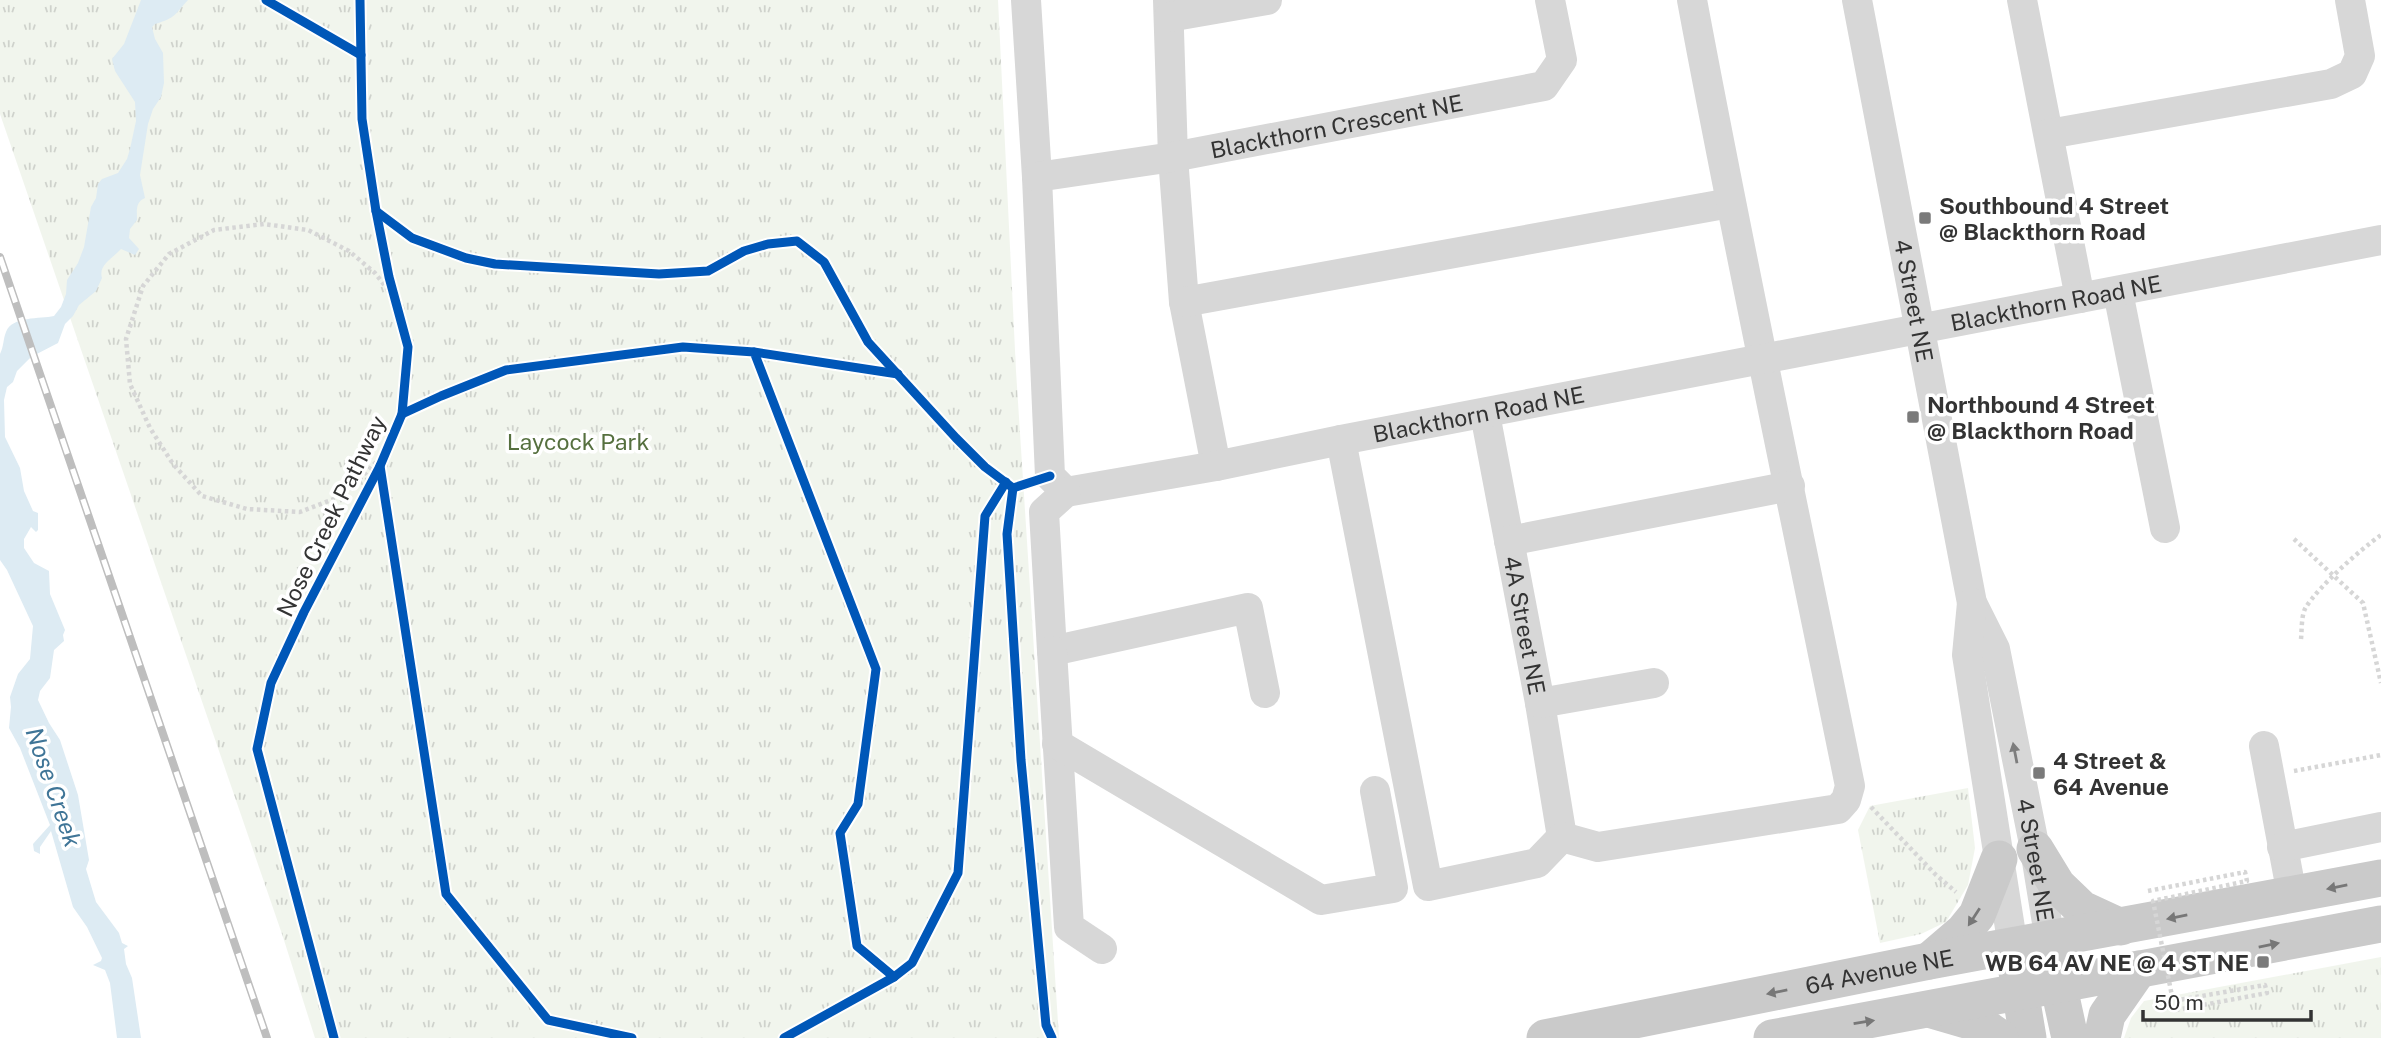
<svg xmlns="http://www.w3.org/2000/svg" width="2381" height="1038" font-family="'Public Sans',sans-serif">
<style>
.park{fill:url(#park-tufts)}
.water{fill:#ddebf3}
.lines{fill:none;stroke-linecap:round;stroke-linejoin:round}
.path{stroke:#d6d6d6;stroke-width:4.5;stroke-dasharray:3.5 3.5;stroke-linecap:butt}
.minor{stroke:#d7d7d7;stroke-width:30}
.major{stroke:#cacaca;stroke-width:37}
.rail-casing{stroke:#bebebe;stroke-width:8}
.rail{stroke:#fff;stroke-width:5;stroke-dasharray:16;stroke-linecap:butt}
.path-bridge{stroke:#d6d6d6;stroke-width:4.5;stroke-dasharray:3.5 3.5;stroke-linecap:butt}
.cycleway-casing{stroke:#fff;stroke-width:13}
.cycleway{stroke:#0057b8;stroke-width:9}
.oneway{fill:#7d7d7d}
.oneway2{fill:#777}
.poi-dot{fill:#7a7a7a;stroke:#fff;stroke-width:2.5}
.labels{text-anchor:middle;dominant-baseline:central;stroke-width:7;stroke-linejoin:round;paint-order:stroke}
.street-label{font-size:23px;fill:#333;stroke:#fff}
.poi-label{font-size:23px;font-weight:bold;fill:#333;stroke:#fff;text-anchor:start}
.park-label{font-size:23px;fill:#56703f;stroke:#fff}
.water-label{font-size:24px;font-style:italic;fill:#3f7597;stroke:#fff}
</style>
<defs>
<pattern id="park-tufts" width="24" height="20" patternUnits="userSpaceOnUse" patternTransform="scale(1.75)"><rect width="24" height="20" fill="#f1f5ed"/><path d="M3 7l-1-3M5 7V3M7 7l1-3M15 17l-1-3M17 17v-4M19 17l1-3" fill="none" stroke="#cfd2cc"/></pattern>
</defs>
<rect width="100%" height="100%" fill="#fff"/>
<g class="park">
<path d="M 0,0 L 998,0 L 1016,371 L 1059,1038 L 315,1038 L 283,937 L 0,114 Z"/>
<path d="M 1968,788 L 1975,848 L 1968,885 L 1946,922 L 1921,934 L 1880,943 L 1858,830 L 1870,806 Z"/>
<path d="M 2381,957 L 2381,1038 L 2124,1038 L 2131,1018 L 2144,1001 Z"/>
</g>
<path class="water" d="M 141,0 L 188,0 C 175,14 176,18 155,24 L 152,27 L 155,39 L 163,53 L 164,83 L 161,97 L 153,109 L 148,124 L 140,175 L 145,198 C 135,202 137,211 137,220 L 130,229 L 129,238 L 139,249 L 135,255 L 121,249 C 113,258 98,265 102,278 L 96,291 L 79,305 L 73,316 L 65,324 L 58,343 L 31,357 L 17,371 L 13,382 L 7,387 L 4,400 L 5,437 L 20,468 L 24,491 L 33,511 L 38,513 L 38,530 L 36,532 L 31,527 L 24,539 L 24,548 L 34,563 L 49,571 L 50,594 L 65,630 L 63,635 L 64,641 L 54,650 L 50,678 L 40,691 L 38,700 L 49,723 L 60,740 L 78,795 L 89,860 L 86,869 L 96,902 L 119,933 L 122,943 L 128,946 L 124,949 L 126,964 L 132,978 L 141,1038 L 117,1038 L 110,983 L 105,970 L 93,965 L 101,961 L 102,958 L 87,927 L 73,907 L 51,831 L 40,847 L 40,854 L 34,851 L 33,844 L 50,825 L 20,748 L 9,728 L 11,707 L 10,697 L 18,674 L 30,659 L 33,626 L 7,570 L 0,560 L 0,354 C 4,346 3,339 6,332 C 12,316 40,319 54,316 L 61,307 L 66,294 L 67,280 L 78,263 L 84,247 L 91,207 L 96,198 L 98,184 L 102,179 L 118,173 L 127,159 L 130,149 L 136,121 L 135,102 L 115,71 L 112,59 L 124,44 Z"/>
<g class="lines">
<g class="path">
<path d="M 386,452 L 344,495 L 300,512 L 247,509 L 202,496 L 173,464 L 150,428 L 130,384 L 126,339 L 143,286 L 169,254 L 214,230 L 264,224 L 308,230 L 349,251 L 375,273 L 395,299"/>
<path d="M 2294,539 L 2363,603 L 2381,683"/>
<path d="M 2301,639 C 2302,630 2301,615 2306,607 C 2320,585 2360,550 2381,535"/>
<path d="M 2294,771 L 2381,755"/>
<path d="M 1871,807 L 1936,875 L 1956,892"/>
</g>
<g class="minor">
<path d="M 1026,0 L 1037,177 L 1050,476 L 1066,492"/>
<path d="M 1168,0 L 1173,157 L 1184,302 L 1216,466"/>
<path id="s1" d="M 1857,0 L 1972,603 L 1995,649 L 2035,849 L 2050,941"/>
<path d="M 2022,0 L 2080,298"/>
<path d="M 1169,17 L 1267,0"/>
<path d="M 2049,134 L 2331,84 L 2352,74 L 2360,56 L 2350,0"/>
<path id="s2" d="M 1037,177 L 1173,157 L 1544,86 L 1562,60 L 1550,0"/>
<path d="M 2118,292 L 2165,528"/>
<path d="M 1184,302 L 1730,203"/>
<path id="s3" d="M 1485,414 L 1540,703 L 1562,837"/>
<path d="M 1341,440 L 1428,886 L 1537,863 L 1562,837 L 1598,847 L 1838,809 L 1846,800 L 1850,786 C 1797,524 1741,263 1692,0"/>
<path id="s4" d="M 1066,492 L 1216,466 L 1341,440 L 2381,240"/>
<path d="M 1066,492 L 1044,512 L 1052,651 L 1248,608 L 1265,693"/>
<path d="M 1509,541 L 1790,486"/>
<path d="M 1972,603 L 1967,655 L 2013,947"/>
<path d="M 1052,651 L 1069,927 L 1102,949"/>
<path d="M 1540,703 L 1654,683"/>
<path d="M 1057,744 L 1321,900 L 1393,888 L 1375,791"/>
<path d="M 2264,746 L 2292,895"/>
<path d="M 2282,847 L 2381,827"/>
</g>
<g class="major">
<path d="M 2035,849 L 2057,885 L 2082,909 L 2121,927"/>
<path d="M 2053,960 L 2070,1038"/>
<path d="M 1929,961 L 1964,931 L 1977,915 L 1999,859"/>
<path d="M 2016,966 L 2028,1038"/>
<path d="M 1932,1010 L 1980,1024 L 2000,1038"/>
<path id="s5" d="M 1545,1038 L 1929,961 L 2381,878"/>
<path d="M 1772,1038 L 2381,924"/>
<path d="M 2102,1038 L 2107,1015 L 2139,969"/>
</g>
<g class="rail-casing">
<path id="rail" d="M 0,257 L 267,1038"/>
</g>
<use href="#rail" class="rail"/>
<path class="path-bridge" d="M 2148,891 L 2245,872 L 2247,881 L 2153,901 L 2173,1001 L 2265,985 L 2267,993 L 2176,1010"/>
<g class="cycleway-casing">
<g id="cycleway">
<path d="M 266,0 L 361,55"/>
<path d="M 376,211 L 412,238 L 466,258 L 495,264 L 659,274 L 708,271 L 744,251 L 768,244 L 797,241 L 824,262 L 868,342 L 956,438 L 985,467 L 1013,488"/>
<path d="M 754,352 L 898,374"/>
<path d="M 402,414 L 441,396 L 506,370 L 683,347 L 754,352 L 876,669 L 858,804 L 840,833 L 857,946 L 894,977"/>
<path d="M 380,466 L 446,894 L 548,1020 L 632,1038"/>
<path d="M 1050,476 L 1013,488 L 1007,534 L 1021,760 L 1046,1025 L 1052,1038"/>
<path d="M 334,1038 L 257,749 L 271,683 L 304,612 L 380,466 L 402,414 L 408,347 L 389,277 L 376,211 L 362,119 L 360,0"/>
<path d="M 784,1038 L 894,977 L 912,963 L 958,873 L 985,516 L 1006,482"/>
</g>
</g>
<use href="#cycleway" class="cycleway"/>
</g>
<defs><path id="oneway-solid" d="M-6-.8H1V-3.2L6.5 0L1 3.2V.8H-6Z" transform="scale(1.75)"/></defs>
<use class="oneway" href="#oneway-solid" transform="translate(2015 753) rotate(-101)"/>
<g class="oneway2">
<use href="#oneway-solid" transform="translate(2337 887) rotate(169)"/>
<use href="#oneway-solid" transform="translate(1974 917) rotate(123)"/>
<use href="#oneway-solid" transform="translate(2177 917) rotate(169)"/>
<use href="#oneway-solid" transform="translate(2269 945) rotate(-11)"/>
<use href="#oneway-solid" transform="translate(1777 992) rotate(169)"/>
<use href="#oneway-solid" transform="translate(1864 1022) rotate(-9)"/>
</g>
<g class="poi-dot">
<rect x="1918" y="211" width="14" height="14" rx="3.5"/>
<rect x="1906" y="410" width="14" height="14" rx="3.5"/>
<rect x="2032" y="766" width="14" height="14" rx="3.5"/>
<rect x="2256" y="955" width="14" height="14" rx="3.5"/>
</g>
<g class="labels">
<g class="street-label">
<text stroke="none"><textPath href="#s2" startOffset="304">Blackthorn Crescent NE</textPath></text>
<text stroke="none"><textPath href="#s1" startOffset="306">4 Street NE</textPath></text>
<text stroke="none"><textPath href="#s4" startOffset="1008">Blackthorn Road NE</textPath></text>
<text stroke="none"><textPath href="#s4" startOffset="420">Blackthorn Road NE</textPath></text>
<text transform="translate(331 516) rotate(-64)">Nose Creek Pathway</text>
<text stroke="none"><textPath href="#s3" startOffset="215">4A Street NE</textPath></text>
<text stroke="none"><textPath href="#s1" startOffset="880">4 Street NE</textPath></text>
<text stroke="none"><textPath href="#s5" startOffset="341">64 Avenue NE</textPath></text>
</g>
<g class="poi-label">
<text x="1939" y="205">Southbound 4 Street<tspan x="1939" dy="26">@ Blackthorn Road</tspan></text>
<text x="1927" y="404">Northbound 4 Street<tspan x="1927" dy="26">@ Blackthorn Road</tspan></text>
<text x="2053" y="760">4 Street &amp;<tspan x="2053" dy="26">64 Avenue</tspan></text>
<text x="2249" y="962" text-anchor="end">WB 64 AV NE @ 4 ST NE</text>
</g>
<g class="park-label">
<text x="578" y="441">Laycock Park</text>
</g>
<g class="water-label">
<text transform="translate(54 787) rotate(71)">Nose Creek</text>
</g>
</g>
<path d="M2143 1010v10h168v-10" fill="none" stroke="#333333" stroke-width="3.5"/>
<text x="2154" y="1010" font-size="21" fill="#333333" stroke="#ffffff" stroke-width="5" paint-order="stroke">50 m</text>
</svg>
